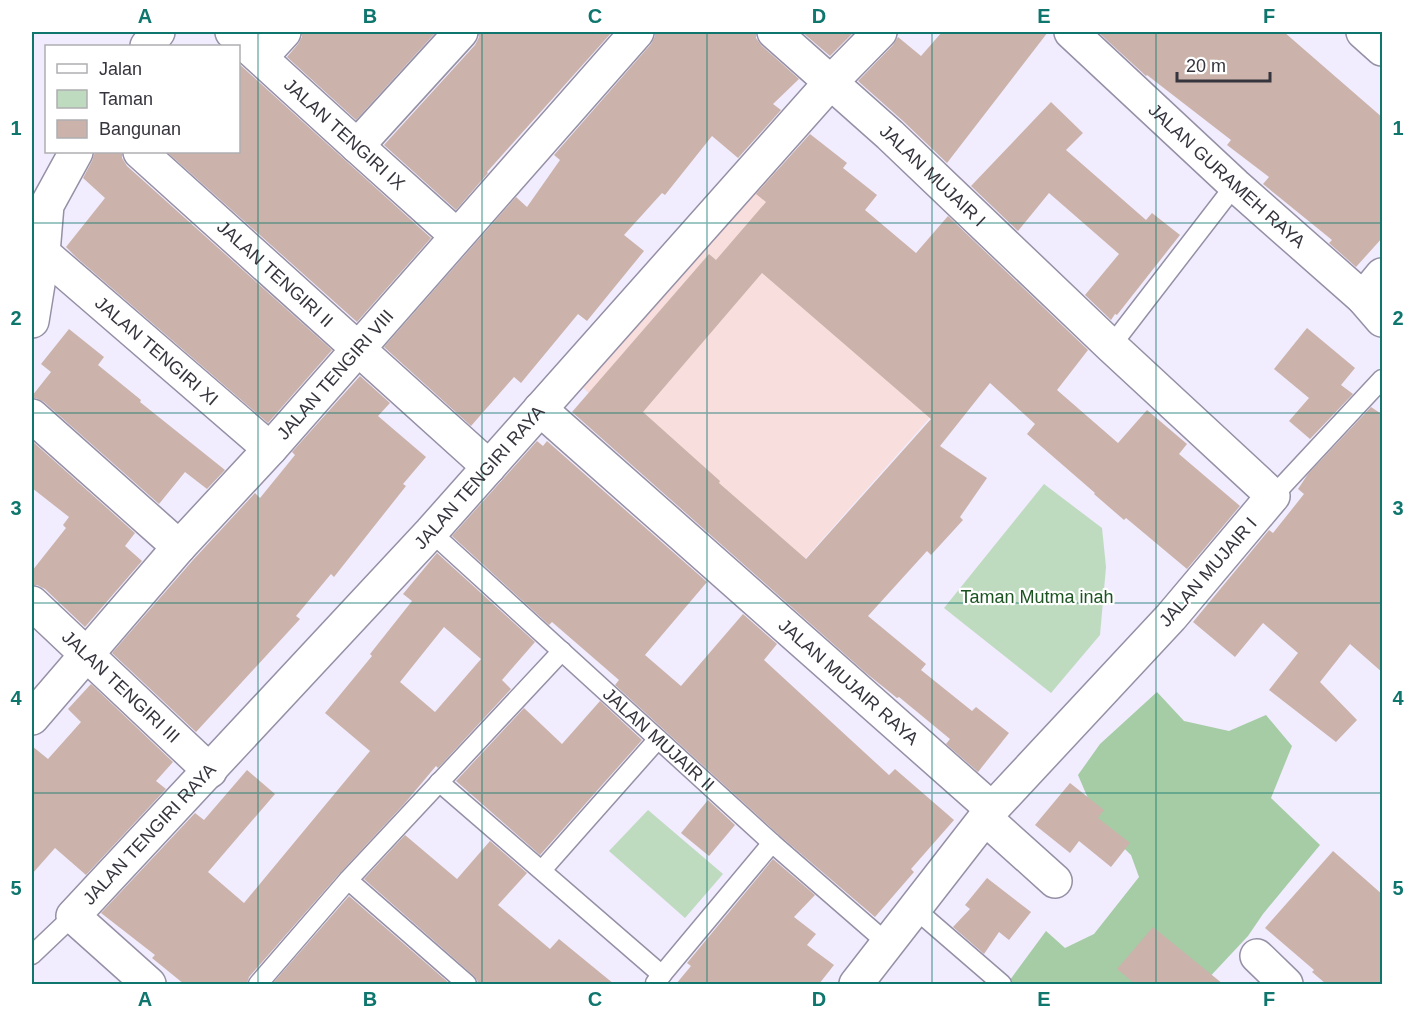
<svg xmlns="http://www.w3.org/2000/svg" width="1414" height="1016" font-family="Helvetica,sans-serif">
<style>
.education{fill:#f9dede}
.green{fill:#bfdbbf}
.forest{fill:#a5cca5}
.building{fill:#cbb3ab;fill-rule:evenodd}
.lines{fill:none;stroke-linecap:round;stroke-linejoin:round}
.lane-casing{stroke:#9590a5;stroke-width:21}
.street-casing{stroke:#9590a5;stroke-width:36}
.secondary-casing{stroke:#9590a5;stroke-width:36}
.lane{stroke:#fff;stroke-width:18}
.street{stroke:#fff;stroke-width:33}
.secondary{stroke:#fff;stroke-width:33}
.grid{fill:none;stroke:#0f766e;stroke-width:1.5;stroke-opacity:0.55}
.labels{text-anchor:middle;dominant-baseline:central;stroke-width:4.5;stroke-linejoin:round;paint-order:stroke}
.street-label{font-size:18px;fill:#36343d;stroke:#fff}
.park-label{font-size:18px;fill:#1b5321;stroke:#fff}
.neatline{fill:none;stroke:#0f766e;stroke-width:2}
.grid-label{font-size:20px;text-anchor:middle;font-weight:bold;fill:#0f766e}
</style>
<rect width="100%" height="100%" fill="#f1ecfe"/>
<path class="education" d="M 768,164 L 981,360 L 789,577 L 580,385 Z"/>
<g class="green">
<path d="M 1044,484 L 1102,528 L 1106,567 L 1100,635 L 1051,693 L 944,608 Z"/>
<path d="M 648,810 L 723,874 L 685,918 L 609,851 Z"/>
</g>
<path class="forest" d="M 1157,692 L 1184,721 L 1229,731 L 1266,715 L 1292,746 L 1271,798 L 1320,845 L 1263,914 L 1248,936 L 1203,984 L 1013,984 L 1010,980 L 1046,931 L 1065,948 L 1094,934 L 1139,877 L 1131,855 L 1099,824 L 1078,775 L 1100,744 Z"/>
<g class="building">
<path d="M 302,32 L 436,32 L 356,120 L 287,57 L 298,44 L 302,37 Z"/>
<path d="M 479,32 L 612,32 L 487,172 L 488,173 L 456,210 L 384,145 L 475,45 L 479,37 Z"/>
<path d="M 655,32 L 756,32 L 756,38 L 762,46 L 799,79 L 773,104 L 781,110 L 738,158 L 712,136 L 665,195 L 662,193 L 624,235 L 644,251 L 587,321 L 578,314 L 521,383 L 514,377 L 471,426 L 384,347 L 516,197 L 527,207 L 560,160 L 554,155 L 651,44 L 655,36 Z"/>
<path d="M 802,32 L 854,32 L 830,56 Z"/>
<path d="M 942,32 L 1048,32 L 947,163 L 903,121 L 858,81 L 893,45 L 898,37 L 921,56 Z"/>
<path d="M 1098,32 L 1284,32 L 1383,118 L 1383,237 L 1356,267 L 1329,243 L 1332,240 L 1263,184 L 1269,177 L 1227,145 L 1231,140 L 1147,75 L 1146,76 Z"/>
<path d="M 238,63 L 431,238 L 357,322 L 167,152 L 238,152 Z"/>
<path d="M 1051,102 L 1083,133 L 1066,150 L 1146,220 L 1152,213 L 1180,235 L 1117,315 L 1115,314 L 1111,320 L 1085,295 L 1119,254 L 1049,193 L 1018,231 L 971,186 Z"/>
<path d="M 810,134 L 847,163 L 843,168 L 877,195 L 865,210 L 916,253 L 948,216 L 1088,350 L 1057,390 L 1118,443 L 1147,410 L 1187,444 L 1179,454 L 1240,506 L 1187,569 L 1126,518 L 1124,520 L 1094,494 L 1095,493 L 1027,434 L 1035,424 L 990,383 L 940,446 L 987,478 L 960,517 L 963,520 L 931,555 L 927,551 L 868,616 L 926,664 L 921,670 L 972,711 L 976,707 L 1009,733 L 978,772 L 946,744 L 950,739 L 899,697 L 897,698 L 866,673 L 572,412 L 709,254 L 716,260 L 766,202 L 756,194 ZM 762,273 L 931,419 L 806,559 L 719,483 L 720,481 L 643,412 Z"/>
<path d="M 95,152 L 122,152 L 122,158 L 127,166 L 332,350 L 268,423 L 77,258 L 66,247 L 105,198 L 83,178 L 92,161 Z"/>
<path d="M 1307,328 L 1355,368 L 1341,385 L 1353,394 L 1310,439 L 1289,421 L 1309,398 L 1274,369 Z"/>
<path d="M 69,329 L 104,357 L 98,365 L 141,400 L 140,402 L 225,470 L 207,489 L 185,472 L 159,504 L 44,402 L 36,398 L 32,398 L 32,396 L 51,372 L 41,364 Z"/>
<path d="M 360,376 L 390,403 L 378,416 L 426,457 L 403,484 L 406,486 L 334,577 L 331,574 L 296,616 L 300,619 L 196,732 L 112,653 L 193,560 L 255,493 L 260,498 L 295,455 L 292,452 Z"/>
<path d="M 1371,407 L 1383,415 L 1383,673 L 1350,644 L 1320,682 L 1357,720 L 1336,742 L 1269,690 L 1298,653 L 1263,623 L 1235,657 L 1193,622 L 1269,530 L 1273,533 L 1304,494 L 1298,489 L 1308,474 Z"/>
<path d="M 32,441 L 135,533 L 125,546 L 142,561 L 85,627 L 45,589 L 37,585 L 32,585 L 32,571 L 66,528 L 63,525 L 69,517 L 32,488 Z"/>
<path d="M 537,441 L 543,446 L 547,441 L 707,582 L 645,655 L 681,686 L 743,614 L 777,644 L 764,660 L 889,775 L 895,769 L 954,820 L 911,869 L 914,872 L 875,917 L 779,835 L 615,685 L 619,680 L 552,622 L 549,625 L 452,536 Z"/>
<path d="M 437,553 L 535,642 L 502,680 L 511,689 L 438,768 L 436,766 L 405,803 L 340,873 L 249,977 L 247,984 L 184,984 L 152,958 L 155,955 L 101,913 L 195,813 L 204,820 L 247,770 L 275,794 L 208,872 L 244,903 L 370,751 L 325,713 L 372,656 L 370,654 L 412,601 L 403,594 ZM 444,627 L 481,659 L 435,712 L 400,682 Z"/>
<path d="M 91,684 L 173,762 L 156,781 L 166,789 L 86,875 L 55,848 L 32,874 L 32,746 L 48,759 L 81,722 L 68,709 Z"/>
<path d="M 600,701 L 642,740 L 540,855 L 456,781 L 524,708 L 562,744 Z"/>
<path d="M 1070,783 L 1104,810 L 1098,818 L 1130,843 L 1111,867 L 1079,841 L 1070,853 L 1035,825 Z"/>
<path d="M 708,800 L 735,825 L 709,856 L 681,833 Z"/>
<path d="M 405,835 L 457,879 L 490,841 L 527,873 L 498,905 L 550,949 L 559,939 L 614,984 L 478,984 L 477,980 L 474,976 L 364,879 Z"/>
<path d="M 1333,851 L 1383,895 L 1383,984 L 1326,984 L 1312,972 L 1314,970 L 1265,928 Z"/>
<path d="M 773,859 L 815,895 L 794,917 L 816,934 L 807,945 L 834,965 L 819,984 L 676,984 L 691,966 L 687,963 Z"/>
<path d="M 987,878 L 1031,912 L 1009,940 L 999,932 L 984,954 L 953,927 L 970,909 L 965,905 Z"/>
<path d="M 349,896 L 450,984 L 272,984 Z"/>
<path d="M 1153,927 L 1223,984 L 1135,984 L 1117,969 Z"/>
</g>
<g class="lines">
<g class="lane-casing">
<g id="lane">
<path d="M 1111,346 L 1235,185"/>
<path d="M 1273,496 L 1382,379"/>
<path id="s1" d="M 431,532 L 772,843 L 887,943"/>
<path d="M 439,782 L 662,975"/>
<path d="M 542,870 L 658,739"/>
<path d="M 348,880 L 467,984"/>
<path d="M 914,908 L 1002,984"/>
<path d="M 32,955 L 73,916"/>
<path d="M 655,983 L 772,843"/>
<path d="M 258,984 L 348,880 L 562,651"/>
</g>
</g>
<g class="street-casing">
<g id="street">
<path id="s2" d="M 232,32 L 357,146 L 457,236"/>
<path id="s3" d="M 774,32 L 890,135 L 1111,346 L 1273,496 L 1171,617 L 992,809 L 856,984"/>
<path d="M 1363,32 L 1382,49"/>
<path d="M 147,46 L 158,32"/>
<path d="M 261,57 L 284,32"/>
<path d="M 357,146 L 461,32"/>
<path id="s4" d="M 140,152 L 489,467"/>
<path id="s5" d="M 43,253 L 270,449"/>
<path d="M 1363,298 L 1382,275"/>
<path d="M 32,321 L 43,253 L 47,205 L 76,152"/>
<path id="s6" d="M 540,409 L 992,809"/>
<path d="M 32,416 L 179,547"/>
<path id="s7" d="M 32,603 L 210,771"/>
<path id="s8" d="M 32,718 L 179,547 L 270,449 L 637,32"/>
<path d="M 985,818 L 1055,881"/>
<path d="M 1257,956 L 1286,984"/>
<path id="s9" d="M 149,984 L 73,916 L 431,532 L 831,82 L 880,32"/>
</g>
</g>
<g class="secondary-casing">
<g id="secondary">
<path id="s10" d="M 1071,32 L 1235,185 L 1363,298 L 1382,320"/>
</g>
</g>
<use href="#lane" class="lane"/>
<use href="#street" class="street"/>
<use href="#secondary" class="secondary"/>
</g>
<path class="grid" d="M 258,32 L 258,984M 482,32 L 482,984M 707,32 L 707,984M 932,32 L 932,984M 1156,32 L 1156,984M 32,223 L 1382,223M 32,413 L 1382,413M 32,603 L 1382,603M 32,793 L 1382,793"/>
<g class="labels">
<g class="street-label">
<text stroke="none"><textPath href="#s2" startOffset="152">JALAN TENGIRI IX</textPath></text>
<text stroke="none"><textPath href="#s3" startOffset="214">JALAN MUJAIR I</textPath></text>
<text stroke="none"><textPath href="#s10" startOffset="212">JALAN GURAMEH RAYA</textPath></text>
<text stroke="none"><textPath href="#s4" startOffset="182">JALAN TENGIRI II</textPath></text>
<text stroke="none"><textPath href="#s5" startOffset="150">JALAN TENGIRI XI</textPath></text>
<text stroke="none"><textPath href="#s8" startOffset="458">JALAN TENGIRI VIII</textPath></text>
<text stroke="none"><textPath href="#s9" startOffset="700">JALAN TENGIRI RAYA</textPath></text>
<text transform="translate(1208 572) rotate(-49)">JALAN MUJAIR I</text>
<text stroke="none"><textPath href="#s6" startOffset="412">JALAN MUJAIR RAYA</textPath></text>
<text stroke="none"><textPath href="#s7" startOffset="122">JALAN TENGIRI III</textPath></text>
<text stroke="none"><textPath href="#s1" startOffset="308">JALAN MUJAIR II</textPath></text>
<text stroke="none"><textPath href="#s9" startOffset="214">JALAN TENGIRI RAYA</textPath></text>
</g>
<g class="park-label">
<text x="1037" y="597">Taman Mutma inah</text>
</g>
</g>
<rect width="1414" height="1016" fill="none" stroke="#ffffff" stroke-width="66"/>
<rect x="45" y="45" width="195" height="108" fill="#ffffff" stroke="#afaeb1" stroke-width="1.5"/>
<rect x="57" y="64" width="30" height="9" fill="#ffffff" stroke="#afaeb1" stroke-width="1.5"/>
<text x="99" y="75" font-size="18" fill="#36343d">Jalan</text>
<rect x="57" y="90" width="30" height="18" fill="#bfdbbf" stroke="#afaeb1" stroke-width="1.5"/>
<text x="99" y="105" font-size="18" fill="#36343d">Taman</text>
<rect x="57" y="120" width="30" height="18" fill="#cbb3ab" stroke="#afaeb1" stroke-width="1.5"/>
<text x="99" y="135" font-size="18" fill="#36343d">Bangunan</text>
<path d="M1177 72v9h93v-9" fill="none" stroke="#36343d" stroke-width="3"/>
<text x="1186" y="72" font-size="18" fill="#36343d" stroke="#ffffff" stroke-width="4.5" paint-order="stroke">20 m</text>
<rect x="33" y="33" width="1348" height="950" class="neatline"/>
<g class="grid-label">
<text x="145" y="23">A</text>
<text x="370" y="23">B</text>
<text x="595" y="23">C</text>
<text x="819" y="23">D</text>
<text x="1044" y="23">E</text>
<text x="1269" y="23">F</text>
<text x="16" y="135">1</text>
<text x="1398" y="135">1</text>
<text x="16" y="325">2</text>
<text x="1398" y="325">2</text>
<text x="16" y="515">3</text>
<text x="1398" y="515">3</text>
<text x="16" y="705">4</text>
<text x="1398" y="705">4</text>
<text x="16" y="895">5</text>
<text x="1398" y="895">5</text>
<text x="145" y="1006">A</text>
<text x="370" y="1006">B</text>
<text x="595" y="1006">C</text>
<text x="819" y="1006">D</text>
<text x="1044" y="1006">E</text>
<text x="1269" y="1006">F</text>
</g>
</svg>
